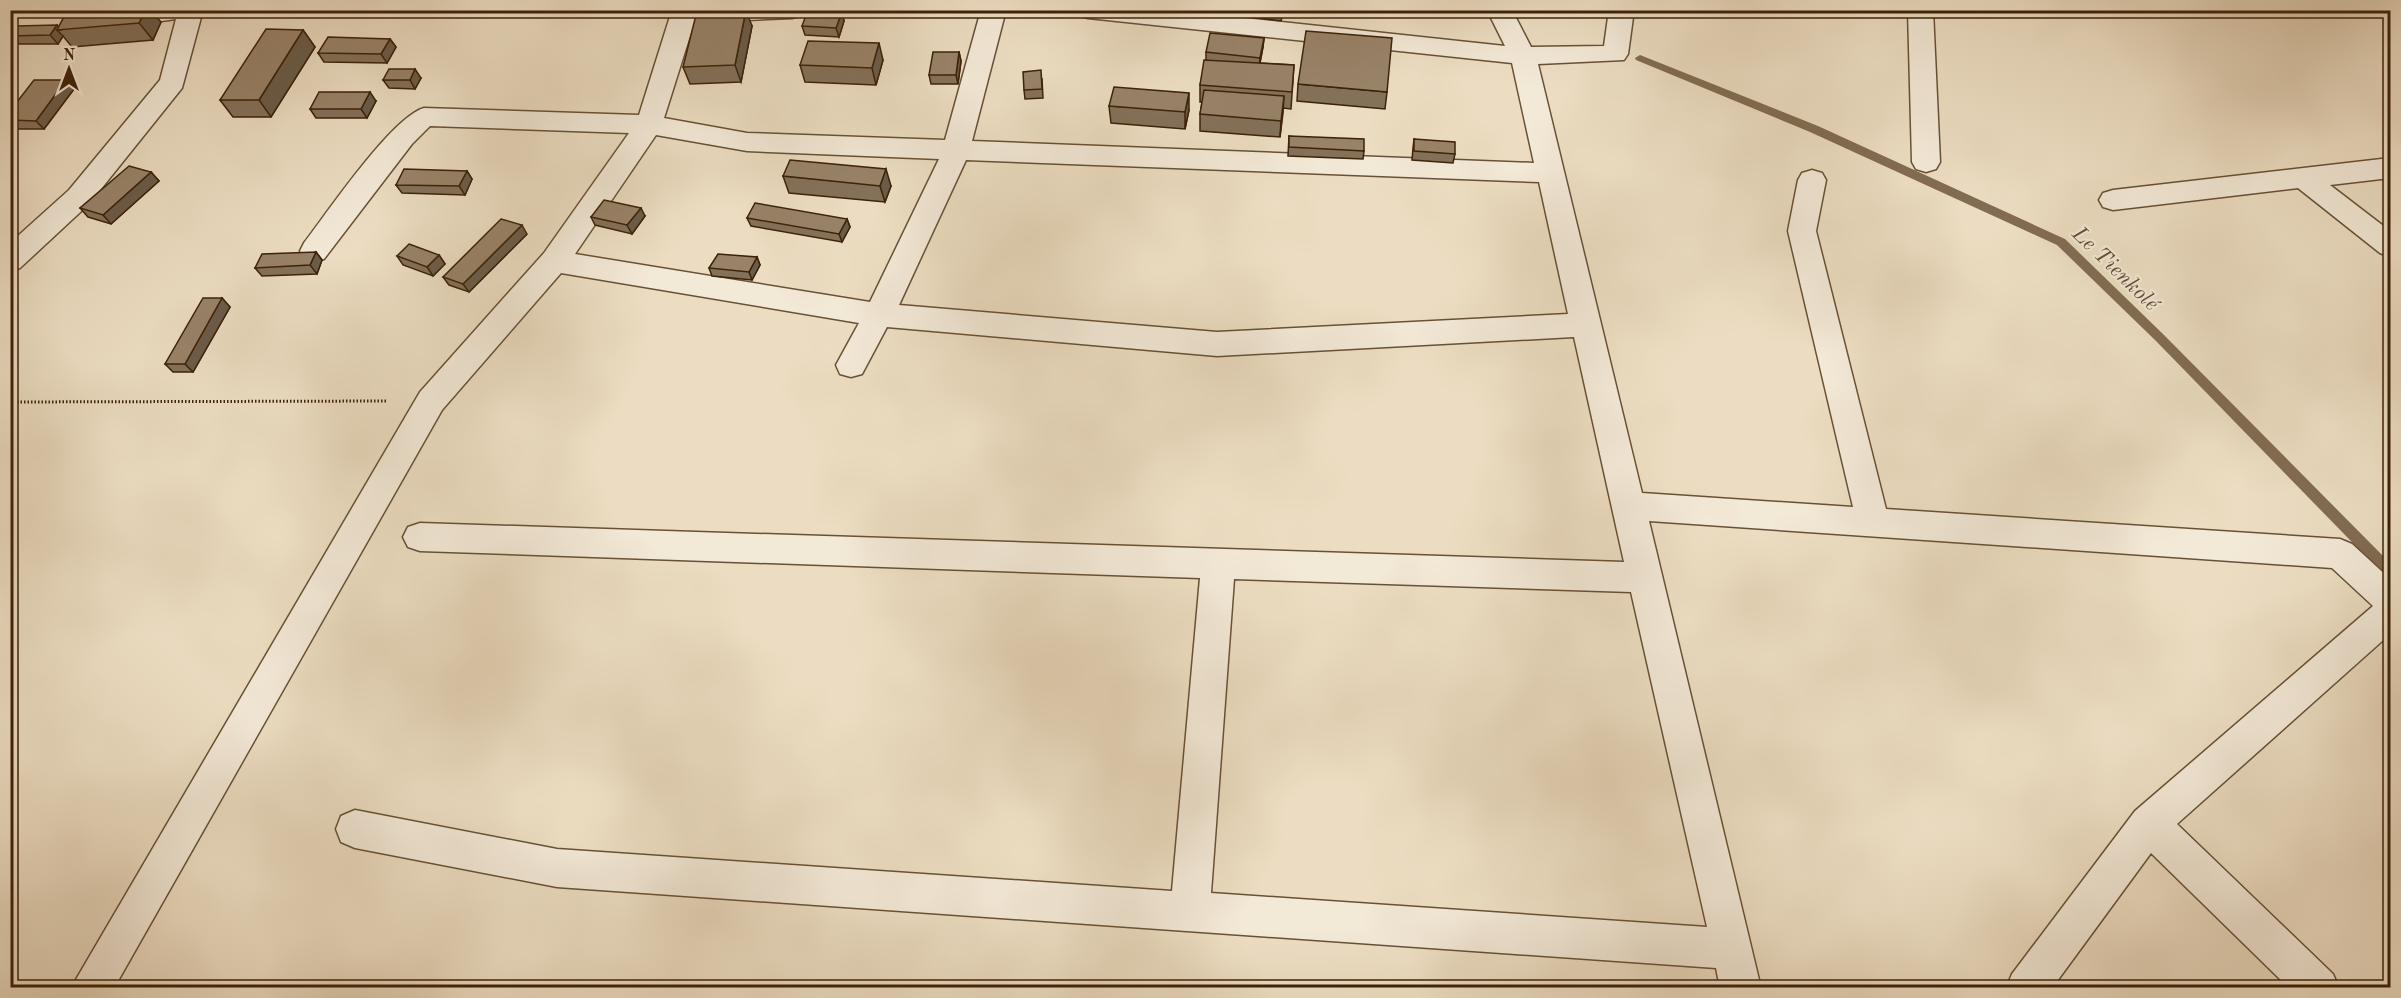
<svg xmlns="http://www.w3.org/2000/svg" width="2401" height="998" font-family="'Old Standard TT',serif">
<style>
.lines{fill:none;stroke-linecap:round;stroke-linejoin:round}
.stream{fill:#826c52;fill-rule:evenodd}
.street-casing{stroke:#685136;stroke-width:3}
.path{stroke:#3c2208;stroke-width:3;stroke-dasharray:1.5 2;stroke-linecap:butt}
.street{fill:#f3e9d7;fill-rule:evenodd}
.wall{fill:#83715a;stroke:#3c2208;stroke-width:1.5}
.shaded-wall{fill:#6a5c4a;stroke:#3c2208;stroke-width:1.5}
.building{fill:#988369;stroke:#3c2208;stroke-width:1.5}
.labels{text-anchor:middle;dominant-baseline:central;stroke-width:4.5;stroke-linejoin:round;paint-order:stroke}
.water-label{font-size:22px;font-style:italic;fill:#654d33;stroke:#f3e9d7}
</style>
<rect width="100%" height="100%" fill="#ecddc2"/>
<filter id="stains"><feTurbulence type="fractalNoise" baseFrequency=".00333" numOctaves="4"/><feColorMatrix values="0 0 0 0 .2 0 0 0 0 .09 0 0 0 0 .02 0 0 0 .5 -.17"/></filter>
<radialGradient id="worn" r=".72"><stop offset=".6" stop-color="#630" stop-opacity="0"/><stop offset="1" stop-color="#630" stop-opacity=".3"/></radialGradient>
<g class="lines">
<path class="stream" d="M 1640,55 L 1818,126 L 2065,239 L 2164,335 L 2390,563 L 2390,578 L 2385,576 L 2156,341 L 2057,245 L 1810,132 L 1636,60 L 1635,58 Z"/>
<g class="street-casing">
<g id="street">
<path d="M 122,10 L 203,10 L 182,88 L 89,204 L 20,268 L 10,271 L 10,243 L 69,190 L 160,80 L 176,19 L 111,28 L 102,26 L 98,20 L 102,14 Z"/>
<path d="M 672,10 L 804,10 L 801,16 L 792,18 L 703,22 L 695,20 L 664,118 L 747,133 L 945,140 L 981,10 L 1006,10 L 972,141 L 1534,163 L 1512,63 L 1088,18 L 1079,16 L 1076,10 L 1169,10 L 1505,46 L 1487,10 L 1512,10 L 1531,47 L 1604,46 L 1609,10 L 1634,10 L 1628,54 L 1624,60 L 1538,64 L 1642,493 L 1853,507 L 1788,231 L 1798,180 L 1802,173 L 1812,170 L 1822,173 L 1826,180 L 1816,231 L 1886,509 L 2340,539 L 2352,544 L 2390,579 L 2390,634 L 2177,824 L 2333,974 L 2339,988 L 2289,988 L 2151,853 L 2052,988 L 2006,988 L 2012,974 L 2135,811 L 2373,606 L 2332,568 L 1649,521 L 1761,988 L 1720,988 L 1716,968 L 557,887 L 355,848 L 341,842 L 336,829 L 341,816 L 355,810 L 557,849 L 1172,891 L 1200,578 L 420,551 L 408,547 L 403,537 L 408,527 L 420,523 L 1624,562 L 1574,337 L 1217,356 L 887,327 L 862,374 L 851,377 L 840,374 L 836,365 L 859,323 L 561,273 L 442,410 L 114,988 L 71,988 L 420,392 L 544,253 L 629,133 L 430,126 L 412,144 L 324,259 L 314,262 L 304,259 L 300,251 L 304,243 C 327,213 392,117 424,108 L 639,115 ZM 656,135 L 747,151 L 939,159 L 870,302 L 575,254 ZM 966,160 L 1539,182 L 1568,314 L 1217,332 L 899,305 ZM 1234,579 L 1631,592 L 1707,927 L 1211,893 Z"/>
<path d="M 1908,10 L 1933,10 L 1940,162 L 1936,169 L 1926,172 L 1916,169 L 1912,162 Z"/>
<path d="M 2390,158 L 2390,178 L 2330,185 L 2390,231 L 2390,257 L 2380,253 L 2298,188 L 2113,210 L 2103,207 L 2099,200 L 2103,193 L 2113,190 Z"/>
</g>
</g>
<path class="path" d="M 10,402 L 388,401"/>
<use href="#street" class="street"/>
</g>
<g class="wall">
<path d="M 494,10 L 520,10 L 519,14 L 496,15 Z"/>
<path d="M 1226,10 L 1284,10 L 1281,21 L 1226,14 Z"/>
<path d="M 842,12 L 844,21 L 839,37 L 805,35 L 802,26 Z"/>
<path d="M 66,13 L 161,22 L 153,40 L 72,47 L 63,36 L 58,44 L 17,44 L 10,37 L 10,33 L 59,27 Z"/>
<path d="M 752,26 L 741,82 L 690,84 L 683,67 Z"/>
<path d="M 303,30 L 315,47 L 271,117 L 233,117 L 220,100 Z"/>
<path d="M 1264,38 L 1263,47 L 1260,63 L 1294,65 L 1291,109 L 1283,108 L 1280,137 L 1200,131 L 1200,114 L 1202,102 L 1200,102 L 1200,85 L 1206,60 L 1206,52 Z"/>
<path d="M 390,39 L 396,47 L 387,63 L 324,62 L 318,53 Z"/>
<path d="M 959,52 L 961,61 L 958,84 L 931,84 L 929,75 Z"/>
<path d="M 883,60 L 876,85 L 805,82 L 800,65 Z"/>
<path d="M 421,78 L 415,89 L 389,88 L 383,80 Z"/>
<path d="M 1042,79 L 1043,98 L 1025,99 L 1024,90 Z"/>
<path d="M 1298,84 L 1387,92 L 1385,109 L 1297,101 Z"/>
<path d="M 74,89 L 44,129 L 12,129 L 10,127 L 10,111 Z"/>
<path d="M 376,101 L 367,118 L 316,118 L 310,109 Z"/>
<path d="M 1109,106 L 1189,110 L 1185,129 L 1111,123 Z"/>
<path d="M 1289,136 L 1364,151 L 1363,159 L 1288,156 Z"/>
<path d="M 1414,139 L 1455,154 L 1453,163 L 1412,160 L 1413,148 Z"/>
<path d="M 467,171 L 472,179 L 465,195 L 402,193 L 396,185 Z"/>
<path d="M 151,172 L 159,181 L 111,224 L 88,217 L 80,208 Z"/>
<path d="M 783,176 L 891,186 L 885,202 L 789,193 Z"/>
<path d="M 645,216 L 632,234 L 595,225 L 591,217 Z"/>
<path d="M 747,218 L 847,219 L 850,227 L 842,242 L 751,226 Z"/>
<path d="M 527,234 L 469,292 L 449,285 L 443,277 Z"/>
<path d="M 316,252 L 322,260 L 317,274 L 262,276 L 255,268 Z"/>
<path d="M 439,255 L 445,264 L 433,276 L 403,265 L 397,256 Z"/>
<path d="M 757,257 L 760,265 L 752,280 L 712,276 L 709,268 Z"/>
<path d="M 222,298 L 230,307 L 193,372 L 173,372 L 165,364 Z"/>
</g>
<g class="shaded-wall">
<path d="M 145,10 L 151,10 L 161,22 L 153,40 L 139,23 Z"/>
<path d="M 746,10 L 752,26 L 741,82 L 735,65 Z"/>
<path d="M 842,12 L 844,21 L 839,37 L 836,28 Z"/>
<path d="M 57,25 L 61,30 L 57,30 L 63,36 L 58,44 L 50,35 Z"/>
<path d="M 303,30 L 315,47 L 271,117 L 259,100 Z"/>
<path d="M 1264,38 L 1263,47 L 1259,67 L 1260,58 Z"/>
<path d="M 390,39 L 396,47 L 387,63 L 381,54 Z"/>
<path d="M 879,43 L 883,60 L 876,85 L 872,68 Z"/>
<path d="M 959,52 L 961,61 L 958,84 L 956,75 Z"/>
<path d="M 415,69 L 421,78 L 415,89 L 410,80 Z"/>
<path d="M 66,80 L 74,89 L 44,129 L 36,121 Z"/>
<path d="M 370,92 L 376,101 L 367,118 L 361,109 Z"/>
<path d="M 1189,93 L 1189,110 L 1185,129 L 1185,112 Z"/>
<path d="M 1284,96 L 1283,113 L 1280,137 L 1281,121 Z"/>
<path d="M 886,169 L 891,186 L 885,202 L 880,186 Z"/>
<path d="M 467,171 L 472,179 L 465,195 L 459,186 Z"/>
<path d="M 151,172 L 159,181 L 111,224 L 103,215 Z"/>
<path d="M 641,208 L 645,216 L 632,234 L 627,225 Z"/>
<path d="M 847,219 L 850,227 L 842,242 L 839,234 Z"/>
<path d="M 522,225 L 527,234 L 469,292 L 463,284 Z"/>
<path d="M 316,252 L 322,260 L 317,274 L 310,265 Z"/>
<path d="M 439,255 L 445,264 L 433,276 L 427,267 Z"/>
<path d="M 757,257 L 760,265 L 752,280 L 749,272 Z"/>
<path d="M 222,298 L 230,307 L 193,372 L 185,364 Z"/>
</g>
<g class="building">
<path d="M 89,10 L 145,10 L 139,23 L 57,30 L 66,13 Z"/>
<path d="M 746,10 L 735,65 L 683,67 L 697,11 Z"/>
<path d="M 808,10 L 814,10 L 842,12 L 836,28 L 802,26 Z"/>
<path d="M 57,25 L 50,35 L 10,36 L 10,33 L 16,26 Z"/>
<path d="M 266,29 L 303,30 L 259,100 L 220,100 Z"/>
<path d="M 1306,31 L 1392,38 L 1387,92 L 1298,84 Z"/>
<path d="M 1210,33 L 1264,38 L 1260,58 L 1206,52 Z"/>
<path d="M 328,37 L 390,39 L 381,54 L 318,53 Z"/>
<path d="M 808,41 L 879,43 L 872,68 L 800,65 Z"/>
<path d="M 933,52 L 959,52 L 956,75 L 929,75 Z"/>
<path d="M 1204,60 L 1294,65 L 1292,92 L 1200,85 Z"/>
<path d="M 389,69 L 415,69 L 410,80 L 383,80 Z"/>
<path d="M 1041,70 L 1042,89 L 1024,90 L 1023,72 Z"/>
<path d="M 34,80 L 66,80 L 36,121 L 10,120 L 10,111 Z"/>
<path d="M 1114,87 L 1189,93 L 1185,112 L 1109,106 Z"/>
<path d="M 1204,90 L 1284,96 L 1281,121 L 1200,114 Z"/>
<path d="M 319,92 L 370,92 L 361,109 L 310,109 Z"/>
<path d="M 1289,136 L 1364,139 L 1364,151 L 1289,147 Z"/>
<path d="M 1414,139 L 1455,142 L 1455,154 L 1414,151 Z"/>
<path d="M 790,160 L 886,169 L 880,186 L 783,176 Z"/>
<path d="M 129,166 L 151,172 L 103,215 L 80,208 Z"/>
<path d="M 404,169 L 467,171 L 459,186 L 396,185 Z"/>
<path d="M 604,200 L 641,208 L 627,225 L 591,217 Z"/>
<path d="M 755,203 L 847,219 L 839,234 L 747,218 Z"/>
<path d="M 501,219 L 522,225 L 463,284 L 443,277 Z"/>
<path d="M 409,244 L 439,255 L 427,267 L 397,256 Z"/>
<path d="M 316,252 L 310,265 L 255,268 L 262,254 Z"/>
<path d="M 718,254 L 757,257 L 749,272 L 709,268 Z"/>
<path d="M 203,298 L 222,298 L 185,364 L 165,364 Z"/>
</g>
<g class="labels">
<g class="water-label">
<text transform="translate(2115 269) rotate(44)">Le Tienkolé</text>
</g>
</g>
<rect width="2401" height="998" fill="none" stroke="#ecddc2" stroke-width="36"/>
<rect x="12" y="12" width="2377" height="974" fill="none" stroke="#3c2208" stroke-width="3"/>
<rect x="18" y="18" width="2365" height="962" fill="none" stroke="#3c2208" stroke-width="1.5"/>
<g transform="translate(69 69)" stroke="#f3e9d7" stroke-width="4.5" paint-order="stroke">
<path d="M0-4.5L10 22L0 15L-10 22Z" fill="#3c2208"/>
<text y="-9" font-size="16" font-weight="bold" text-anchor="middle" fill="#3c2208">N</text>
</g>
<rect width="100%" height="100%" filter="url(#stains)"/>
<rect width="100%" height="100%" fill="url(#worn)"/>
</svg>
